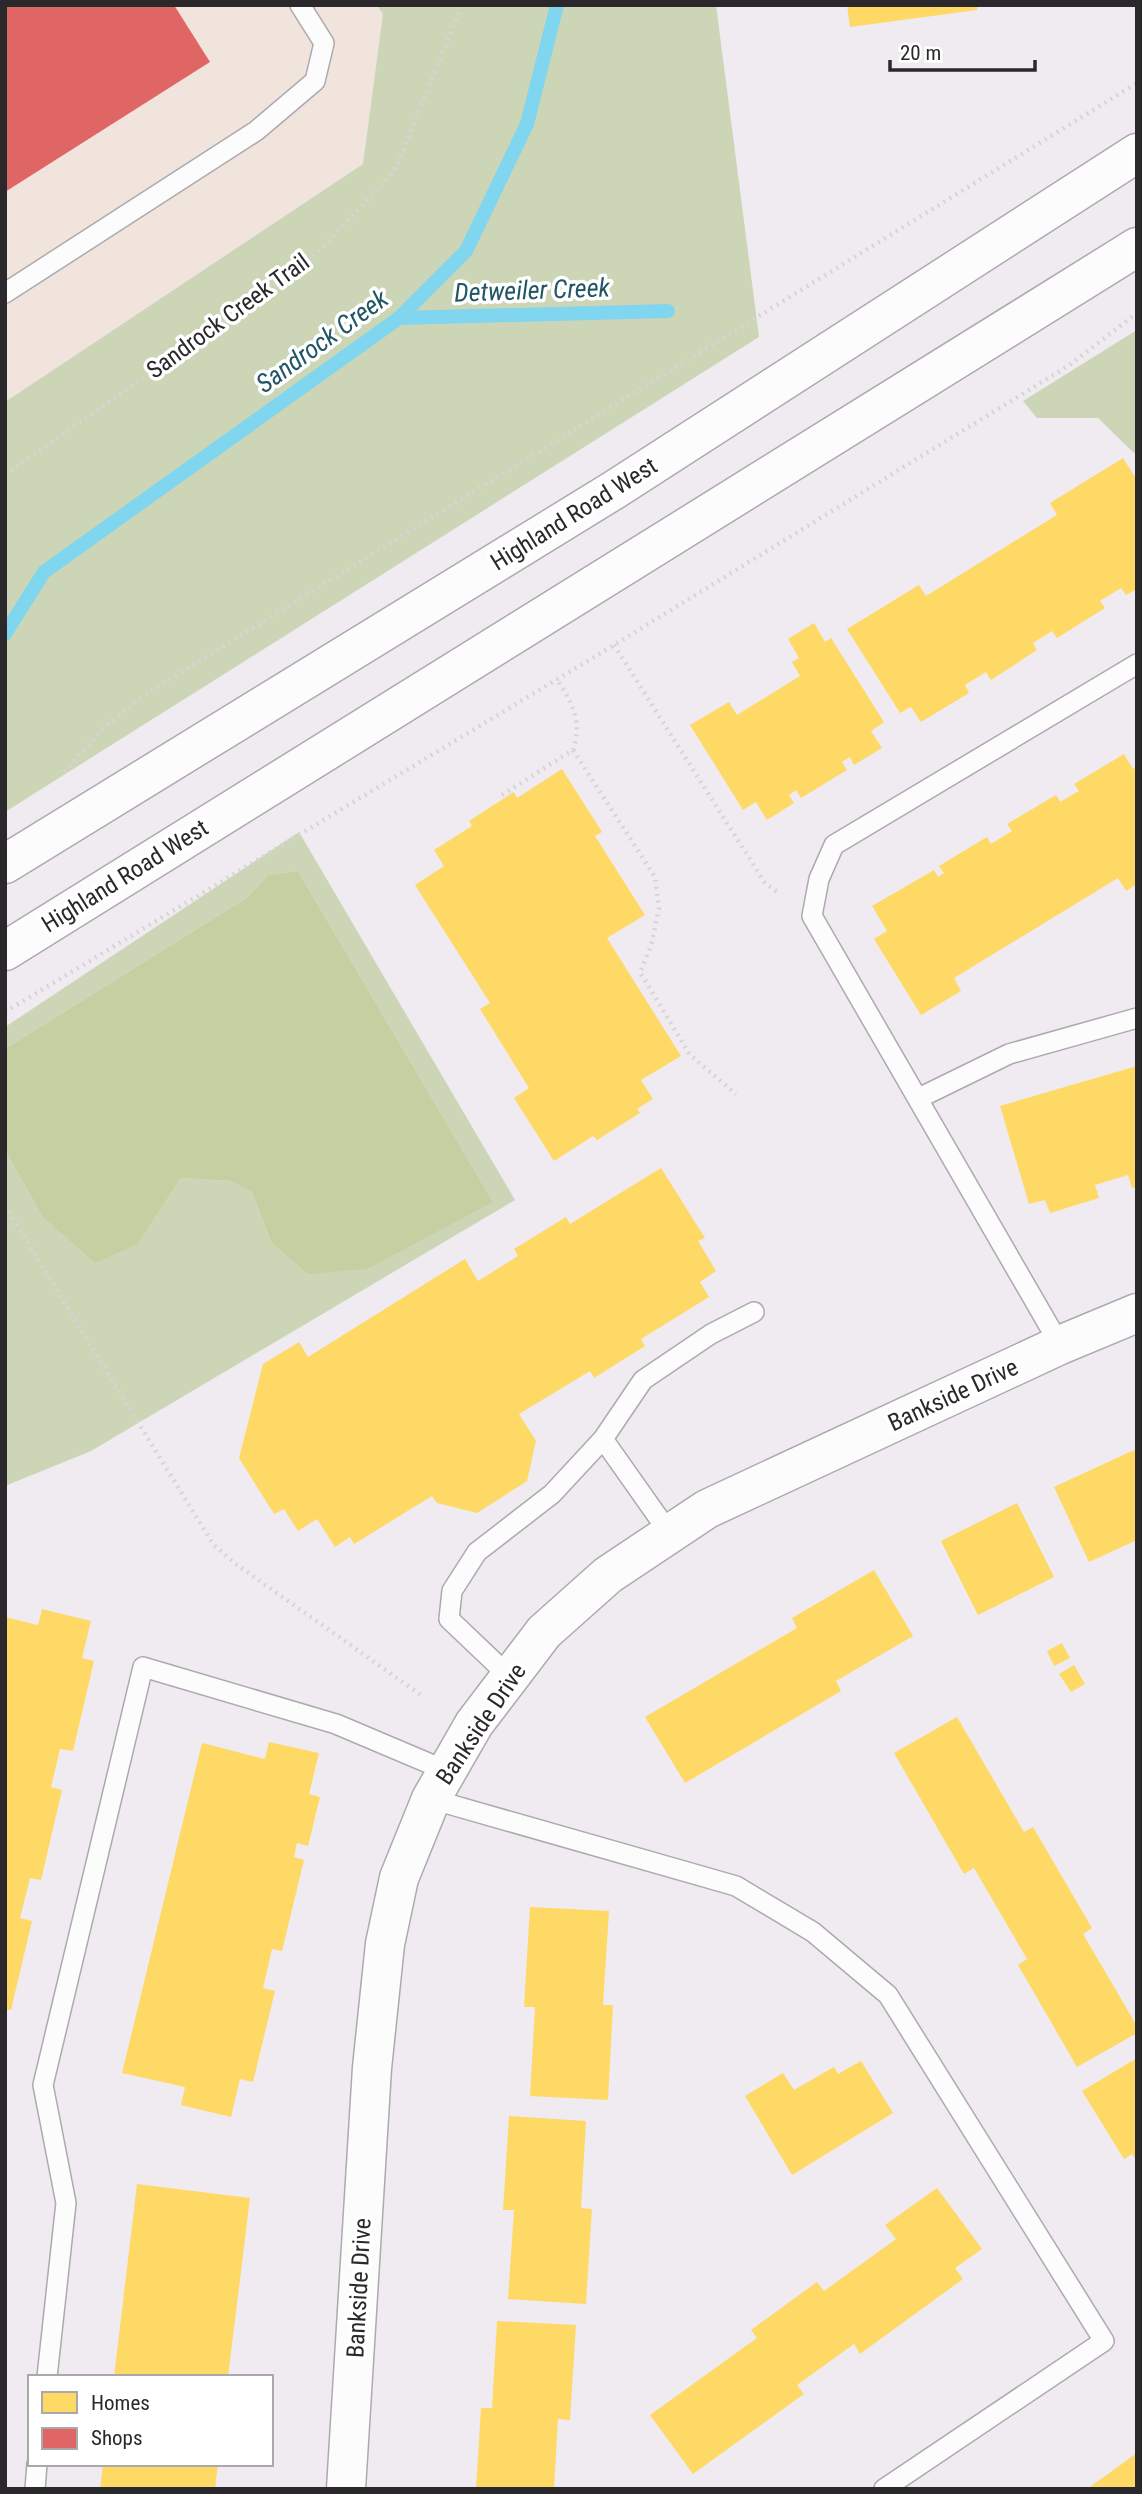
<svg xmlns="http://www.w3.org/2000/svg" width="1142" height="2494" font-family="'Roboto Condensed',sans-serif">
<style>
.commercial{fill:#f0e4dd}
.green{fill:#ccd5b6}
.forest{fill:#c4d0a2}
.homes{fill:#ffd966}
.shops{fill:#e06666}
.lines{fill:none;stroke-linecap:round;stroke-linejoin:round}
.stream{stroke:#81d6ef;stroke-width:14}
.service-casing{stroke:#acaaad;stroke-width:22}
.minor-casing{stroke:#acaaad;stroke-width:41}
.secondary-casing{stroke:#acaaad;stroke-width:41}
.path{stroke:#d6d5d6;stroke-width:4.5;stroke-dasharray:2 5;stroke-linecap:butt}
.service{stroke:#fdfcfd;stroke-width:19}
.minor{stroke:#fdfcfd;stroke-width:38}
.secondary{stroke:#fdfcfd;stroke-width:38}
.labels{text-anchor:middle;dominant-baseline:central;stroke-width:7;stroke-linejoin:round;paint-order:stroke}
.street-label{font-size:24px;fill:#2b282b;stroke:#fff}
.water-label{font-size:26px;font-style:italic;fill:#225664;stroke:#fff}
</style>
<rect width="100%" height="100%" fill="#efebf0"/>
<path class="commercial" d="M 5,5 L 377,5 L 383,14 L 363,164 L 5,402 Z"/>
<g class="green">
<path d="M 377,5 L 716,5 L 759,337 L 5,812 L 5,402 L 363,164 L 383,14 Z"/>
<path d="M 1137,330 L 1137,456 L 1098,418 L 1037,418 L 1023,401 Z"/>
<path d="M 299,832 L 515,1200 L 91,1451 L 5,1486 L 5,1150 L 42,1216 L 138,1244 L 181,1178 L 230,1181 L 252,1192 L 271,1242 L 493,1202 L 298,871 L 268,875 L 248,897 L 5,1049 L 5,1027 Z"/>
</g>
<path class="forest" d="M 298,871 L 493,1202 L 367,1269 L 308,1274 L 271,1242 L 252,1192 L 230,1181 L 181,1178 L 138,1244 L 95,1263 L 42,1216 L 5,1150 L 5,1049 L 248,897 L 268,875 Z"/>
<g class="homes">
<path d="M 847,5 L 977,5 L 977,10 L 850,27 Z"/>
<path d="M 1123,458 L 1137,480 L 1137,589 L 1126,595 L 1121,588 L 1100,601 L 1105,608 L 1057,638 L 1052,631 L 1033,643 L 1037,650 L 991,680 L 986,672 L 965,685 L 969,693 L 921,722 L 911,707 L 900,713 L 847,629 L 919,585 L 926,596 L 1057,515 L 1050,503 Z"/>
<path d="M 814,623 L 825,642 L 831,638 L 884,722 L 871,731 L 882,748 L 854,765 L 850,757 L 842,762 L 847,770 L 801,798 L 796,790 L 789,795 L 794,803 L 767,820 L 756,802 L 743,810 L 690,725 L 729,702 L 737,715 L 800,676 L 792,662 L 799,658 L 788,639 Z"/>
<path d="M 1124,754 L 1133,769 L 1137,767 L 1137,884 L 1126,891 L 1118,878 L 954,978 L 961,991 L 921,1015 L 874,939 L 887,931 L 872,906 L 934,870 L 938,877 L 944,873 L 939,866 L 987,837 L 991,844 L 1012,831 L 1007,824 L 1056,795 L 1060,802 L 1079,791 L 1074,784 Z"/>
<path d="M 562,769 L 602,832 L 595,836 L 645,915 L 607,938 L 681,1056 L 641,1080 L 653,1099 L 637,1109 L 640,1113 L 597,1140 L 593,1136 L 554,1161 L 514,1098 L 529,1088 L 480,1009 L 490,1003 L 415,885 L 444,866 L 434,850 L 472,826 L 469,821 L 514,792 L 517,798 Z"/>
<path d="M 1137,1066 L 1137,1187 L 1132,1188 L 1128,1175 L 1095,1185 L 1099,1198 L 1050,1213 L 1045,1200 L 1029,1204 L 1000,1106 Z"/>
<path d="M 661,1168 L 705,1238 L 698,1241 L 716,1271 L 700,1282 L 709,1297 L 641,1339 L 645,1346 L 594,1378 L 590,1371 L 519,1414 L 536,1441 L 527,1481 L 477,1513 L 437,1503 L 432,1496 L 354,1544 L 350,1537 L 335,1547 L 317,1519 L 298,1531 L 284,1509 L 274,1514 L 239,1458 L 263,1364 L 299,1342 L 308,1357 L 465,1259 L 478,1281 L 518,1256 L 514,1249 L 566,1217 L 570,1224 Z"/>
<path d="M 1134,1450 L 1137,1456 L 1137,1540 L 1089,1562 L 1054,1487 Z"/>
<path d="M 1017,1503 L 1054,1577 L 978,1615 L 941,1541 Z"/>
<path d="M 874,1570 L 913,1636 L 836,1681 L 841,1691 L 685,1783 L 645,1717 L 797,1628 L 792,1618 Z"/>
<path d="M 42,1609 L 91,1621 L 82,1658 L 94,1661 L 73,1751 L 60,1749 L 51,1787 L 62,1790 L 41,1880 L 30,1878 L 20,1918 L 32,1921 L 11,2010 L 5,2009 L 5,1617 L 38,1625 Z"/>
<path d="M 1062,1643 L 1070,1658 L 1054,1666 L 1047,1651 Z"/>
<path d="M 1074,1665 L 1085,1684 L 1071,1692 L 1059,1674 Z"/>
<path d="M 957,1717 L 1024,1832 L 1033,1827 L 1092,1928 L 1083,1934 L 1137,2026 L 1137,2033 L 1077,2067 L 1018,1965 L 1027,1959 L 974,1868 L 964,1874 L 894,1753 Z"/>
<path d="M 269,1742 L 319,1753 L 309,1794 L 320,1797 L 308,1846 L 297,1843 L 294,1857 L 304,1860 L 282,1951 L 272,1949 L 263,1988 L 275,1991 L 253,2082 L 240,2079 L 231,2117 L 181,2105 L 185,2087 L 122,2073 L 202,1743 L 265,1759 Z"/>
<path d="M 530,1907 L 609,1911 L 603,2005 L 613,2005 L 608,2100 L 530,2096 L 535,2007 L 524,2007 Z"/>
<path d="M 1137,2058 L 1137,2161 L 1132,2154 L 1124,2159 L 1082,2091 Z"/>
<path d="M 861,2061 L 893,2113 L 792,2175 L 745,2096 L 783,2073 L 794,2090 L 834,2067 L 838,2074 Z"/>
<path d="M 509,2116 L 586,2121 L 581,2208 L 592,2209 L 586,2304 L 508,2299 L 514,2210 L 503,2210 Z"/>
<path d="M 137,2184 L 250,2198 L 228,2377 L 114,2377 Z"/>
<path d="M 937,2188 L 982,2249 L 955,2268 L 963,2279 L 860,2354 L 854,2344 L 797,2385 L 804,2394 L 693,2474 L 650,2415 L 757,2338 L 751,2330 L 817,2282 L 824,2291 L 896,2239 L 885,2225 Z"/>
<path d="M 497,2321 L 576,2325 L 570,2420 L 558,2419 L 554,2489 L 476,2489 L 481,2408 L 492,2408 Z"/>
<path d="M 1137,2453 L 1137,2489 L 1087,2489 Z"/>
<path d="M 103,2464 L 218,2464 L 215,2489 L 100,2489 Z"/>
</g>
<path class="shops" d="M 5,5 L 174,5 L 210,62 L 5,192 Z"/>
<g class="lines">
<g class="stream">
<path d="M 399,318 L 668,311"/>
<path d="M 5,634 L 44,572 L 399,318 L 466,251 L 527,124 L 557,5"/>
</g>
<g class="service-casing">
<g id="service">
<path d="M 5,293 L 256,131 L 315,81 L 324,43 L 300,5"/>
<path d="M 919,1098 L 1009,1054 L 1137,1018"/>
<path d="M 1060,1345 L 812,916 L 819,879 L 834,845 L 1137,664"/>
<path d="M 603,1439 L 670,1534"/>
<path d="M 510,1677 L 449,1619 L 452,1591 L 477,1552 L 552,1494 L 603,1439 L 643,1380 L 711,1334 L 754,1312"/>
<path d="M 431,1799 L 736,1886 L 813,1932 L 888,1995 L 1104,2341 L 884,2489"/>
<path d="M 47,2377 L 66,2203 L 43,2085 L 143,1667 L 336,1724 L 447,1771"/>
<path d="M 35,2489 L 37,2464"/>
</g>
</g>
<g class="minor-casing">
<path id="minor" d="M 346,2489 L 372,2068 L 385,1944 L 399,1878 L 431,1799 L 474,1724 L 544,1632 L 608,1575 L 707,1509 L 1060,1345 L 1137,1313"/>
</g>
<g class="secondary-casing">
<g id="secondary">
<path d="M 5,864 L 614,490 L 1137,153"/>
<path d="M 5,951 L 1137,247"/>
</g>
</g>
<g class="path">
<path d="M 5,475 L 308,262 L 394,172 L 462,5"/>
<path d="M 614,645 L 765,883 L 780,894"/>
<path d="M 573,750 L 655,877 L 659,908 L 651,946 L 640,972 L 690,1055 L 736,1094"/>
<path d="M 65,772 L 105,726 L 152,690 L 1137,83"/>
<path d="M 502,795 L 573,750 C 582,721 573,704 557,679"/>
<path d="M 5,1012 L 614,645 L 1068,366 L 1137,313"/>
<path d="M 5,1206 L 213,1544 L 233,1562 L 421,1695"/>
</g>
<use href="#service" class="service"/>
<use href="#minor" class="minor"/>
<use href="#secondary" class="secondary"/>
</g>
<g class="labels">
<g class="street-label">
<text transform="translate(228 316) rotate(-36)">Sandrock Creek Trail</text>
<text transform="translate(574 514) rotate(-32)">Highland Road West</text>
<text transform="translate(125 876) rotate(-32)">Highland Road West</text>
<text transform="translate(953 1395) rotate(-25)">Bankside Drive</text>
<text transform="translate(481 1724) rotate(-56)">Bankside Drive</text>
<text transform="translate(359 2288) rotate(-87)">Bankside Drive</text>
</g>
<g class="water-label">
<text transform="translate(532 290) rotate(-2)">Detweiler Creek</text>
<text transform="translate(322 341) rotate(-36)">Sandrock Creek</text>
</g>
</g>
<rect width="1142" height="2494" fill="none" stroke="#2b282b" stroke-width="14"/>
<rect x="28" y="2375" width="245" height="91" fill="#ffffff" stroke="#aaa9aa" stroke-width="2"/>
<rect x="42" y="2392" width="35" height="21" fill="#ffd966" stroke="#aaa9aa" stroke-width="2"/>
<text x="91" y="2410" font-size="21" fill="#2b282b">Homes</text>
<rect x="42" y="2428" width="35" height="21" fill="#e06666" stroke="#aaa9aa" stroke-width="2"/>
<text x="91" y="2445" font-size="21" fill="#2b282b">Shops</text>
<path d="M890 60v10h145v-10" fill="none" stroke="#2b282b" stroke-width="3.5"/>
<text x="900" y="60" font-size="21" fill="#2b282b" stroke="#ffffff" stroke-width="5" paint-order="stroke">20 m</text>
</svg>
